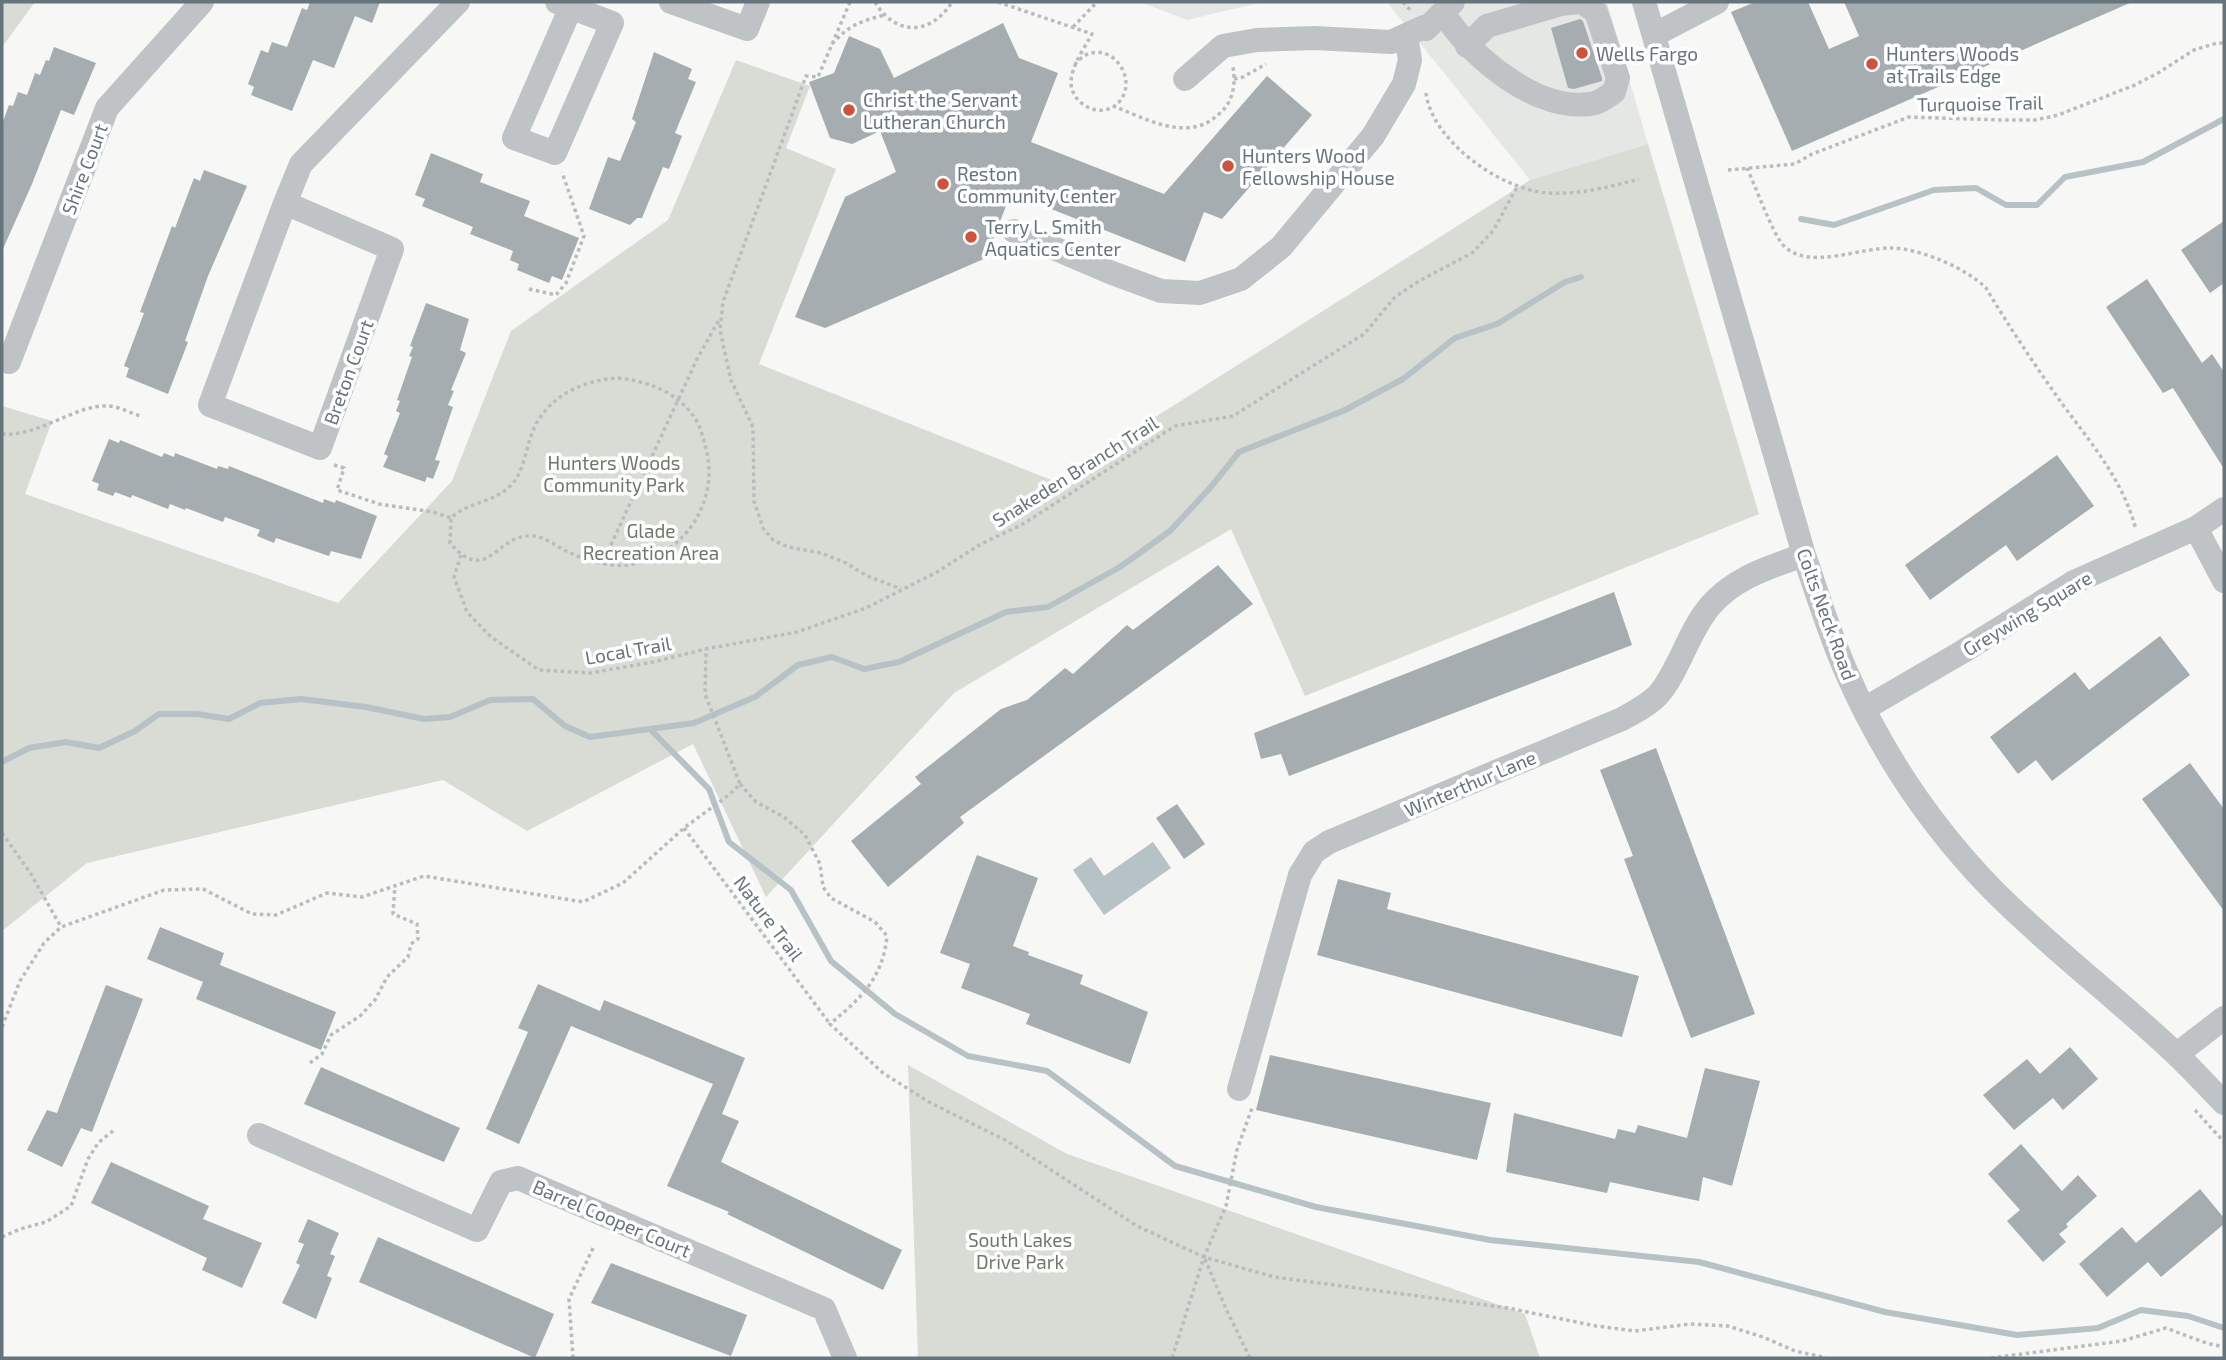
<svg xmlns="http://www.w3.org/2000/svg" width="2226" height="1360" font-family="'Exo 2',sans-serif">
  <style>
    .built { fill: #e5e7e5 }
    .green { fill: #d8dcd5 }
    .water { fill: #b6c2c5 }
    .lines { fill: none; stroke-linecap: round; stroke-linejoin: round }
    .stream { stroke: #b6c2c5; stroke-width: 6 }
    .building { fill: #a5adb1 }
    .path { stroke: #b9bcbe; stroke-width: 3.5; stroke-dasharray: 3.5 3.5; stroke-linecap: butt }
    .minor { stroke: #bfc3c6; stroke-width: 24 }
    .poi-dot { fill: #ce533e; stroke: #fff; stroke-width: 2.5 }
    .labels { text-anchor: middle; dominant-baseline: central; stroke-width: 7; stroke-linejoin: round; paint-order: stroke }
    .poi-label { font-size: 19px; fill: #66757c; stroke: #fff; text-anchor: start }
    .street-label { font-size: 19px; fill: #66757c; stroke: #fff }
    .park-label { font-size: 19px; fill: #6d7a68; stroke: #fff }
  </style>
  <rect width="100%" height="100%" fill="#f7f7f5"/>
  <path class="built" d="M1140,2H1263L1187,20Z
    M1387,2H1607L1648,144L1530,180Z"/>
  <path class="green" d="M2,2H35L2,47Z
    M736,60L810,86L786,148L836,169L759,364L1054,481L1530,180L1648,144L1759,514L1305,696L1231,529L954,693L766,897L693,744L527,831L443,780L87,863L2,931V406L52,421L25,494L338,603L452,481L511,331L668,220Z
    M908,1065L1067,1154L1525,1314L1540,1358H918Z"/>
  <path class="water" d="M1153,842L1171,868L1104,915L1073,870L1091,857L1104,876Z"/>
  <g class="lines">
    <path class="stream" d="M1801,219L1834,225L1934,190L1976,188L2006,205H2037L2065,177L2143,162L2224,119
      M650,729L709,789L729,842L791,890L831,961L895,1014L968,1056L1047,1071L1175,1166L1316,1207L1490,1240L1699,1262L1885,1312L2017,1335L2098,1328L2141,1310L2188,1316L2224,1328
      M2,762L29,748L66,742L99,748L135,731L159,714H197L229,719L260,703L301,699L366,707L424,719L450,717L490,700L533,699L565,726L590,737L694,723L755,697L798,665L832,657L864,669L899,662L1006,612L1048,607L1120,567L1170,531L1210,488L1239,452L1343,411L1403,379L1455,338L1497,324L1565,282L1581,277"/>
  </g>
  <path class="building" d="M310,2H380L372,23L355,16L334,68L313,60L292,111L251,95L254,87L248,84L261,50L268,53L272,42L287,47L302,8L307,10Z
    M1755,2H1808L1829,49L1859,36L1844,2H2132L1792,151L1731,12Z
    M1580,19L1583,21L1602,78V81L1574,89L1568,88L1551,28Z
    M1003,23L1019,58L1058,73L1031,142L1164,194L1267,76L1312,115L1222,219L1204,212L1185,262L1011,193L986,258L825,328L795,317L845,197L896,172L880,131L852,144L830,138L809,82L834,73L849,36L880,49L894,78Z
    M54,47L96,63L74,115L61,110L32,184L2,251V124L9,105L13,106L18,92L27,95L35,73L40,75L46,60L49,61Z
    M654,52L692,69L688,79L696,82L675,133L682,136L669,169L663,167L642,218H637L630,225L589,209L608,157L620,161L636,122L632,119Z
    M431,153L483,174L480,182L530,201L524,216L579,238L562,280L552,276L549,283L517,270L519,264L510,260L513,251L470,234L473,227L422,206L425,199L415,195Z
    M204,170L247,186L208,276L185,341L188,342L168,394L126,377L129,368L124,366L144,313L140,312L172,226L175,228L194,178L200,181Z
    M2224,221V283L2210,293L2181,250Z
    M2147,279L2202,363L2212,354L2224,372V469L2173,388L2163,393L2106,307Z
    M426,303L469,319L460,350L466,353L451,390L454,391L448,405L453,407L435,460L440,461L433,479L427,477L425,482L383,467L388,456L384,454L400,413L396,411L400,401L397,400L412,357L409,356L413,347L410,346Z
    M109,439L119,443L120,440L162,457L164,453L174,457L175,453L217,469L218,466L228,469L229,466L323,503L324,499L335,503L336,500L377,516L361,559L331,551L329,556L276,538L274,543L257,536L260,530L225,517L223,522L186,508L185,510L170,504L168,509L132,495L131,498L115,492L113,496L97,490L99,484L92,481Z
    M2057,455L2094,506L2017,561L2006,545L1930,600L1905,565Z
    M1218,565L1253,604L960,817L964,823L888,887L851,841L921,784L915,777L1001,709L1027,700L1065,668L1073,674L1127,625L1133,630Z
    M1614,592L1632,645L1289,776L1281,754L1261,759L1254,733Z
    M2160,636L2190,675L2052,781L2036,760L2018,774L1990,737L2075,672L2089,690Z
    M1656,748L1755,1014L1691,1038L1624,859L1633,856L1600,770Z
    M2190,763L2224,809V911L2142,799Z
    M1177,804L1205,844L1184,859L1156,818Z
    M977,855L1038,878L1013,946L1029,952L1028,955L1083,975L1080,984L1148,1012L1130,1064L1026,1024L1030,1014L961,988L970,964L940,953Z
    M1338,879L1391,893L1387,909L1639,976L1622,1037L1317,955Z
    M160,927L224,953L220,965L336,1012L321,1050L196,999L203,982L147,959Z
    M538,984L600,1011L604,1000L745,1058L722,1114L739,1121L721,1162L902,1250L883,1290L727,1214L729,1212L667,1186L713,1084L571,1026L519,1144L486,1129L528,1032L518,1028Z
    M106,985L143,999L92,1132L81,1128L62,1167L27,1150L47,1110L57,1113Z
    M2070,1047L2098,1079L2063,1110L2053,1098L2014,1130L1983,1095L2027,1059L2040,1074Z
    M1270,1055L1491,1103L1477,1160L1256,1110Z
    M321,1067L460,1128L444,1162L304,1104Z
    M1705,1068L1760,1081L1732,1186L1703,1177L1699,1201L1610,1182L1607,1193L1506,1172L1514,1113L1615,1139L1618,1129L1635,1133L1638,1125L1687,1138Z
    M2021,1144L2062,1191L2078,1175L2097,1196L2066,1224L2068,1227L2059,1234L2066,1242L2043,1262L2007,1221L2020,1210L1988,1174Z
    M111,1162L209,1206L203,1219L262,1243L242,1288L202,1270L207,1258L91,1203Z
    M2200,1189L2224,1218V1224L2161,1277L2148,1262L2107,1297L2079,1264L2122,1227L2136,1243Z
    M308,1219L339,1233L330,1254L335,1256L327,1276L332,1278L316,1319L282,1303L300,1265L296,1263L304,1244L298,1242Z
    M378,1237L554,1314L535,1358L359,1282Z
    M611,1263L747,1315L731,1356L591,1303Z"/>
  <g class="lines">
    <path class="path" d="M850,2L818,77L806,76L723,302L720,330L731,380L753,427L754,501L763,528L773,540L788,547L821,553L846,563L867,576L901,589
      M875,2C895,36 931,36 952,2
      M998,2L1092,34C1084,49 1071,66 1071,83C1072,106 1103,120 1119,102C1138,81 1115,44 1088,54C1084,55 1079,60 1075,64
      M1403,2L1410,10
      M1073,27L1097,2
      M832,44C849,25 861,21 885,15
      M1234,79L1243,77L1266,64
      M1426,93C1432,141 1501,190 1548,193C1579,195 1609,187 1639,179
      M1113,106C1147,119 1189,144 1220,113C1233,102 1236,84 1233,67
      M1747,168C1755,185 1773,235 1784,246C1809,271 1860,247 1893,248C1921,249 1966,268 1986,288C2010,328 2036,367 2063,405C2092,444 2124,482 2136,530
      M1728,170L1795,164L1812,154L1909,117L2001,120H2035L2058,115L2135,85L2158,73L2194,50L2217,43H2224
      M529,289L556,295L566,283L584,236L562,172
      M618,378C646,381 675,391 692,414C700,424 703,437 706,449C720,503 683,557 627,565C606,567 585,560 566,551C556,546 544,536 532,536C496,533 488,587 450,543L451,518C468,501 496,503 512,484C523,472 525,454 530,439C542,399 580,380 618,378Z
      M2,434C39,437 76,404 108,406C118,406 130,413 140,416
      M334,465L344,468L337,490L379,504L433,512L451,518
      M461,555L454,577L467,612L491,637L539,670L590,673L653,662L706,649L797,632L866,608L937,572L981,544L1023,524L1175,426L1233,416L1364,334L1395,297L1419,281L1472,253L1493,231L1518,185
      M602,564L697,359L719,320
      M740,784L756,802L784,817L805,835L820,864L823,887L831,898L875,922L887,936C883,978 861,998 830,1024L883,1073L929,1102L1007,1141L1137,1226L1204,1257L1274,1277L1508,1308L1596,1326L1635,1331L1690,1324L1728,1326L1763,1337L1795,1351L1827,1358
      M684,828L830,1024
      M2,833L31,874L61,927
      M2,1027L20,981L44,943L61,927L164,890L203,889L252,914L276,915L327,893L362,897L424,876L583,902L623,883L684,828L730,794L740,784L705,694L706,649
      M310,1063L322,1054L331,1035L360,1016L375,1000L387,977L408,957L411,944L418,939L417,924L393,914L395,886
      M2195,1110L2224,1142
      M2,1237L20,1229L46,1222L71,1206L88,1159L98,1143L114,1130
      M1205,1259L1226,1309L1250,1358
      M573,1358L569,1299L594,1246
      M1172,1358L1204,1257L1226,1206L1237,1150L1252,1108
      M1991,1358L2122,1341L2166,1328L2206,1343L2224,1347"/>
    <path class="minor" d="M557,2L612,23L555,153L514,138L571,7
      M671,2L747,29L758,2
      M1644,2L1804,555C1817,593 1829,632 1845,669C1880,750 1930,825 1991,888C2049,947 2116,997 2176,1054C2193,1070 2208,1087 2224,1103
      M1443,12C1469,56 1539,115 1595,103C1602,101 1608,96 1614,92L1618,78L1596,12L1582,2
      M1654,35L1717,2
      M1467,46L1487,26L1561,4L1578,2
      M1185,79L1223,46L1257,40L1314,38L1391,42L1424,27L1426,29L1453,2
      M285,203L392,249L320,448L210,405L285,203L301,164L458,2
      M1014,231L1112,273L1161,291L1200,293L1241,279L1281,247L1373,136L1404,84L1410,60L1406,36
      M9,362L107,108L202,2
      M2196,528L2224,581
      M1864,709L1962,652L2074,582L2196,528L2224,509
      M2177,1054L2224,1018
      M1239,1089L1300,875L1314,852L1329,842L1622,719C1635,712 1648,705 1658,695C1679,671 1688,632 1710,606C1735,577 1770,567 1804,555
      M259,1135L477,1230L501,1182L518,1178L824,1309L845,1358"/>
  </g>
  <g class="poi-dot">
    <circle cx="1582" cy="53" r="7"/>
    <circle cx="1872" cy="64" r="7"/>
    <circle cx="849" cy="110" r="7"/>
    <circle cx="1228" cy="166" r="7"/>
    <circle cx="943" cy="184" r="7"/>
    <circle cx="971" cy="237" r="7"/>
  </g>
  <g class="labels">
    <g class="poi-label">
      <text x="1596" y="53">Wells Fargo</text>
      <text x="1886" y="53">Hunters Woods<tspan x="1886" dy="22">at Trails Edge</tspan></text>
      <text x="863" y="99">Christ the Servant<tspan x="863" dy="22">Lutheran Church</tspan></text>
      <text x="1242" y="155">Hunters Wood<tspan x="1242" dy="22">Fellowship House</tspan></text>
      <text x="957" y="173">Reston<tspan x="957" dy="22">Community Center</tspan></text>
      <text x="985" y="226">Terry L. Smith<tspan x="985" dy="22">Aquatics Center</tspan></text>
    </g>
    <g class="street-label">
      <text transform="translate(1980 103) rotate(-1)">Turquoise Trail</text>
      <text transform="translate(84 169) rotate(-69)">Shire Court</text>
      <text transform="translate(348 372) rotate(-70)">Breton Court</text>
      <text transform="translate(1075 471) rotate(-32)">Snakeden Branch Trail</text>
      <text transform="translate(2027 613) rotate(-31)">Greywing Square</text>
      <text transform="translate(1827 614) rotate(70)">Colts Neck Road</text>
      <text transform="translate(628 650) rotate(-10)">Local Trail</text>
      <text transform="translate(1470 783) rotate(-23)">Winterthur Lane</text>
      <text transform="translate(769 918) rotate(53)">Nature Trail</text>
      <text transform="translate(612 1218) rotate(23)">Barrel Cooper Court</text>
    </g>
    <g class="park-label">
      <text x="614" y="462">Hunters Woods<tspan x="614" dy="22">Community Park</tspan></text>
      <text x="651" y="530">Glade<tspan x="651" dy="22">Recreation Area</tspan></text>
      <text x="1020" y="1239">South Lakes<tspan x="1020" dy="22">Drive Park</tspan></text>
    </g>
  </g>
  <rect width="2226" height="1360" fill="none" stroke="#66757c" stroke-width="7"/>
</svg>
